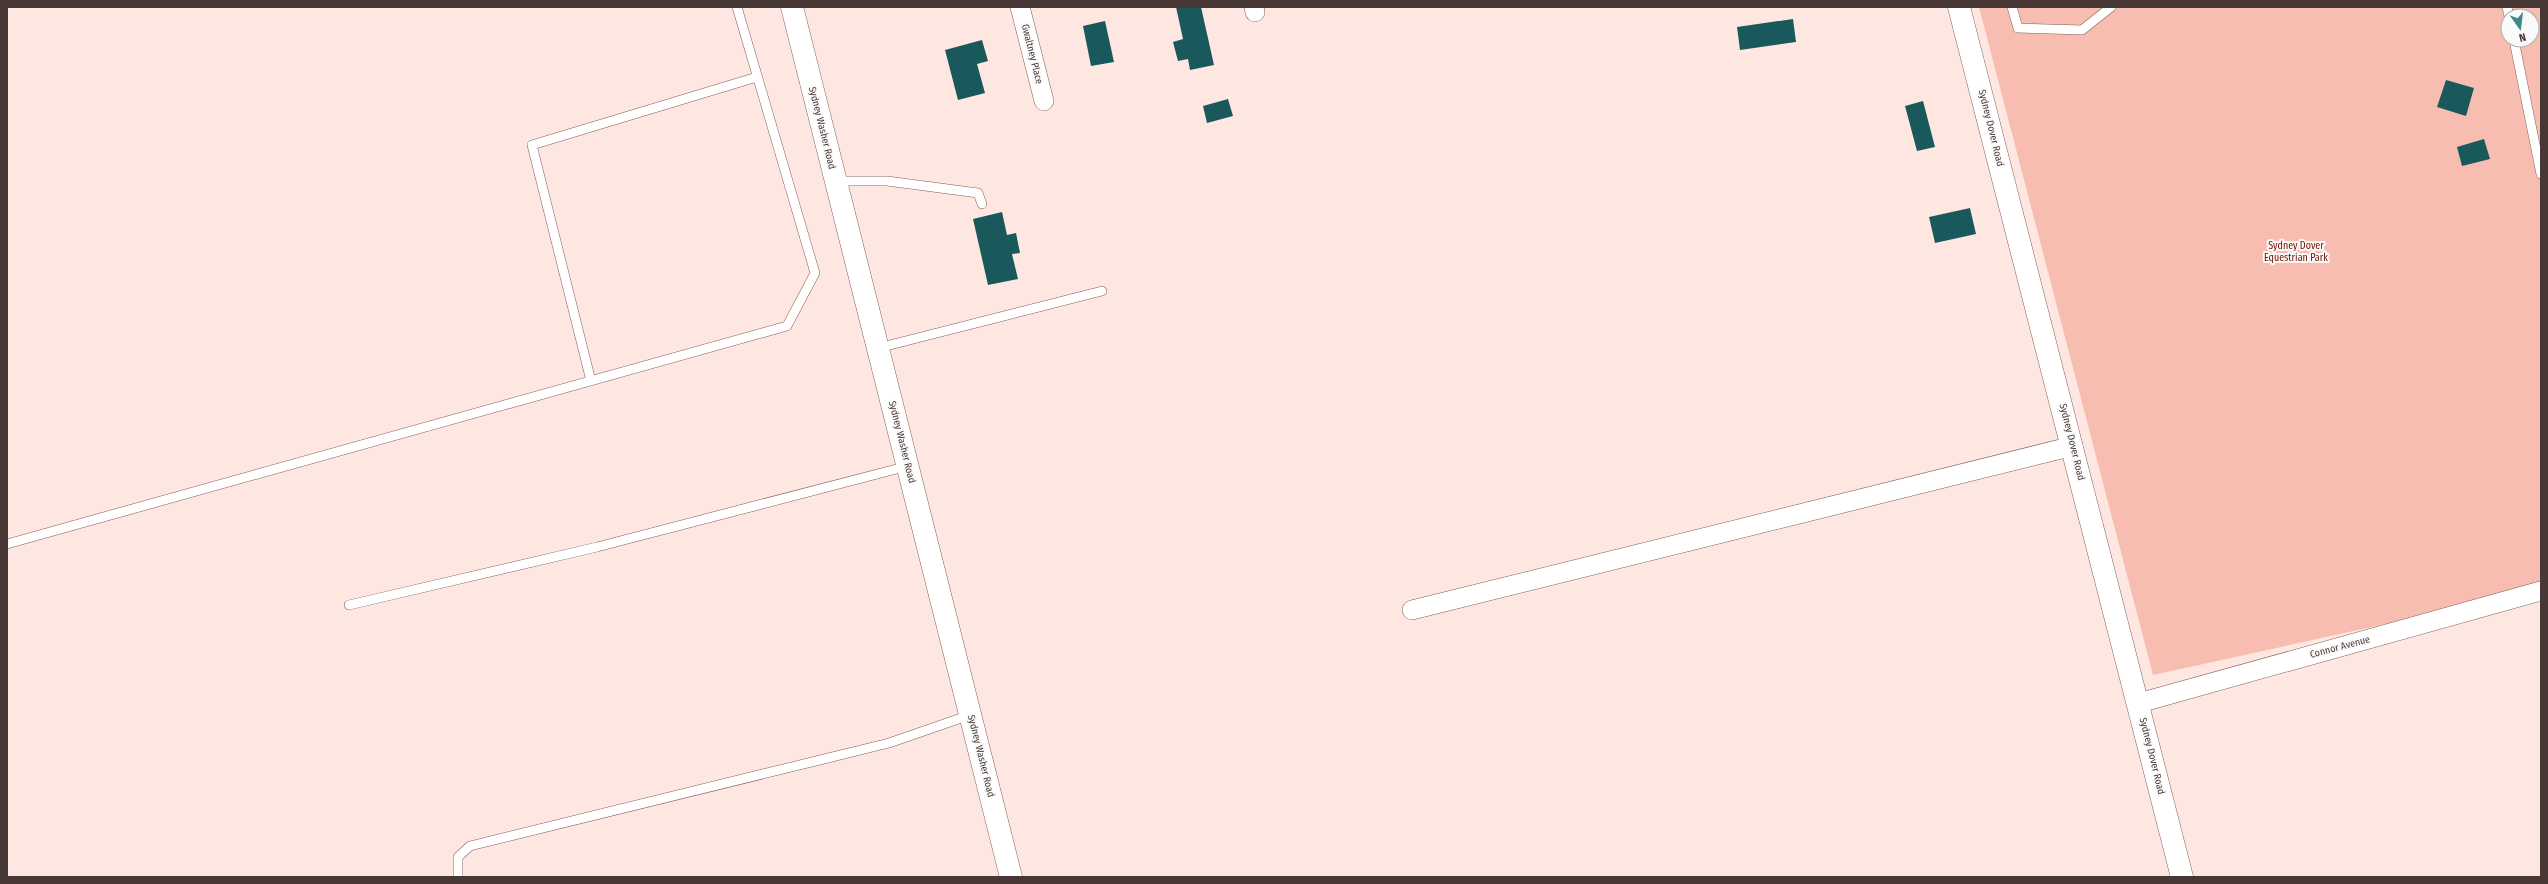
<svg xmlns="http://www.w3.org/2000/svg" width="2548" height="884" font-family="'Fira Sans Condensed',sans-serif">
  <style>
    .green { fill: #f7bdb0; fill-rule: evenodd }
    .building { fill: #19595b }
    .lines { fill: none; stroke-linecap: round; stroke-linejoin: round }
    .service-casing { stroke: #815f58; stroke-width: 10 }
    .minor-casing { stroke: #815f58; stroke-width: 20 }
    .tertiary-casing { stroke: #815f58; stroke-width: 23 }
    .service { stroke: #fff; stroke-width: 9 }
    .minor { stroke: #fff; stroke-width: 19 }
    .tertiary { stroke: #fff; stroke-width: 22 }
    .labels { text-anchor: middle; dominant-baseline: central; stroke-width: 4; stroke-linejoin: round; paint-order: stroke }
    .street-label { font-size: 10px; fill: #483835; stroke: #fafafa }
    .park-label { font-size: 10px; fill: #720e00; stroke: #fafafa }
  </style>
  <rect width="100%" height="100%" fill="#ffe7e1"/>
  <path class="green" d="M1979,7H2541V590L2153,675ZM2508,16H2532V40H2508Z"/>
  <path class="building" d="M1176,7H1201L1214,65L1190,70L1188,59L1178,61L1173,42L1183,39Z
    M1793,19L1796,42L1740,50L1737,27Z
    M1105,21L1114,62L1091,66L1083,26Z
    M982,40L988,61L977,64L985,93L958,100L945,50Z
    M2446,80L2474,88L2466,116L2437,107Z
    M1228,99L1233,116L1207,123L1203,106Z
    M1923,101L1935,147L1917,151L1905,106Z
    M2484,139L2490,159L2462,166L2457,147Z
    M1970,208L1976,234L1935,243L1929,217Z
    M1002,212L1007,235L1016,233L1020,253L1012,254L1018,279L988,285L973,219Z"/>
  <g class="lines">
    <defs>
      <path id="service" d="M2012,7L2018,28L2082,30L2111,7
        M2507,7L2509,16
        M2514,40L2541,174
        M836,181H887L978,193L982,204
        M878,348L1102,291
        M591,381L532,145L757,77
        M7,544L787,326L815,273L737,7
        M349,605L597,547L908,466
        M458,877V857L470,846L889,743L970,715"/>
      <path id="minor" d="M1020,7L1044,101
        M1254,7L1255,12
        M1412,610L2073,446
        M2139,703L2541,591"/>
      <path id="tertiary" d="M792,7L1011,877
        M1959,7L2182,877"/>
    </defs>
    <use href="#service" class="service-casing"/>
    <use href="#minor" class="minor-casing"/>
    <use href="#tertiary" class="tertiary-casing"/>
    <use href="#service" class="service"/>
    <use href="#minor" class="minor"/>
    <use href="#tertiary" class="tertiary"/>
  </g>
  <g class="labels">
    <g class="street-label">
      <text transform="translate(1032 54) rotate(76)">Gwaltney Place</text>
      <text transform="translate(822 128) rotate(76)">Sydney Washer Road</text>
      <text transform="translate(1991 128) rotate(76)">Sydney Dover Road</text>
      <text transform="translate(902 442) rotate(76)">Sydney Washer Road</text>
      <text transform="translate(2072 442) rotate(76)">Sydney Dover Road</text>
      <text transform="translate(2340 647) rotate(-15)">Connor Avenue</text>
      <text transform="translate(981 756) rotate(76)">Sydney Washer Road</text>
      <text transform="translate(2152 756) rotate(76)">Sydney Dover Road</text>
    </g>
    <g class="park-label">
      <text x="2296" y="246">Sydney Dover<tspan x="2296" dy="12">Equestrian Park</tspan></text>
    </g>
  </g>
  <rect width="2548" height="884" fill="none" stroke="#483835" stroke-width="16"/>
  <g transform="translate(2520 28) rotate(166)"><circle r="19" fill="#fafafa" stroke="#b3acab"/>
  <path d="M0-3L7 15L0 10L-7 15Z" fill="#3f8789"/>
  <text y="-6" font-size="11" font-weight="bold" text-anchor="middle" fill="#483835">N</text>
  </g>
</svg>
